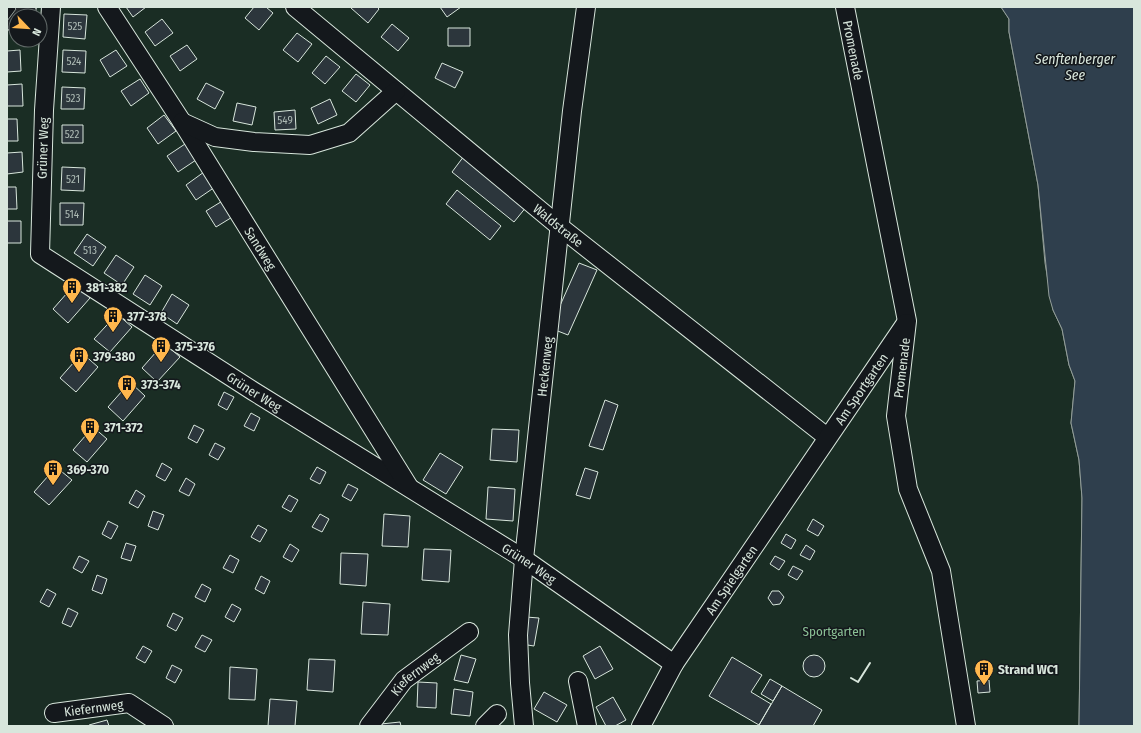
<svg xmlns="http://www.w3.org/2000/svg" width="1141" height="733" font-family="'Fira Sans Condensed',sans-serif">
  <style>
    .green { fill: #1a2d24; stroke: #939e99 }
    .parking { fill: #24282b; stroke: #939e99 }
    .water { fill: #2f3f4d; stroke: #939e99 }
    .building { fill: #2c363c; stroke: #d8e6dc }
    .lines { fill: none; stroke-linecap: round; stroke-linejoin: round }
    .minor-casing { stroke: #d8e6dc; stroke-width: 20 }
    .minor { stroke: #14181c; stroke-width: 18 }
    .fence { stroke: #d8e6dc; stroke-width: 1; stroke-dasharray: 5 2; stroke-linecap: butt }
    .wall { stroke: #d8e6dc; stroke-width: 2 }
    .labels { text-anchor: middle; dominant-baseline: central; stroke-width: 3; stroke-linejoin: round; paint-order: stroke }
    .number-label { font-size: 11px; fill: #adbab4 }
    .street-label { font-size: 13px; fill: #d8e6dc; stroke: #14181c }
    .poi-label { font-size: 13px; font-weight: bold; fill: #d8e6dc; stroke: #14181c; text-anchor: start }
    .park-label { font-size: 13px; fill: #8ac095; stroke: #14181c }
    .water-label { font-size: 14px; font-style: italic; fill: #d8e6dc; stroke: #14181c }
  </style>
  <rect width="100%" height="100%" fill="#14181c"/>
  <path class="green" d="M36,7H1001L1009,19V32L1038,185L1045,263L1053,310L1062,329L1069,365L1075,381L1071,423L1079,460L1082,498L1079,726H7V30L16,29V40H40V16H36Z"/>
  <path class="parking" d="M14,7H36V16H16V29L7,30V21L16,9Z"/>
  <path class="water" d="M1001,7H1134V726H1079L1082,498L1079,460L1071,423L1075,381L1069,365L1062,329L1053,310L1049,296L1038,185L1009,32V19Z"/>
  <path class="building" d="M126,7H146L133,17Z
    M254,7H266L273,13L259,30L245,18Z
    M352,7H377L379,9L368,23L351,8Z
    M440,7H461L447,17Z
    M64,14L87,15L85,39L63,37Z
    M162,19L173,33L155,46L145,32Z
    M392,24L409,38L398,51L381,37Z
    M448,28H470V46H448Z
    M297,33L312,44L298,62L283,50Z
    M187,45L197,59L180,71L170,56Z
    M20,50L21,71L7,72V51Z
    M63,50L86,51L85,73L62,72Z
    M116,50L127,66L110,77L100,60Z
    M326,56L340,67L325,84L312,73Z
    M442,63L463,72L455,88L435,78Z
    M356,74L370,85L356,102L342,91Z
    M140,79L149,93L131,106L121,91Z
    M206,83L224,92L215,109L197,99Z
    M22,84L23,106H7V85Z
    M62,87L85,88L84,109H61Z
    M330,99L337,115L318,124L311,108Z
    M237,103L256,107L252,125L233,121Z
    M295,110L296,129L275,130L274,112Z
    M164,115L176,131L158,144L147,128Z
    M7,119H17L18,141H7Z
    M62,125H83V143H62Z
    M185,144L196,160L178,172L167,156Z
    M22,152L23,172L7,174V153Z
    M464,156L527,206L514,222L452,172Z
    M62,167L85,168L84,191L61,190Z
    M204,172L215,187L196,200L186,185Z
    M7,187H16L17,209H7Z
    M457,190L501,226L490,240L446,204Z
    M224,200L234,216L216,227L206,211Z
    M60,203H84L83,225H60Z
    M7,221H21V243H7Z
    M87,234L106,247L93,266L74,253Z
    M116,255L134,267L122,285L104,273Z
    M579,263L597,270L568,335L550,328Z
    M145,275L162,286L150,305L133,294Z
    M75,284L90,298L68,323L53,309Z
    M172,294L189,305L177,324L161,313Z
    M117,314L132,327L110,352L94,339Z
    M164,343L180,357L157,382L142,368Z
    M82,353L98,367L76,392L60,378Z
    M130,382L145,396L123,421L108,407Z
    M224,392L234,397L227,410L218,405Z
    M605,400L618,405L603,450L589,446Z
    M251,413L260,418L254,431L244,426Z
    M194,425L204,430L197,443L188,438Z
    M93,427L107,439L87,462L73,450Z
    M492,429L519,430L517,462L490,460Z
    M215,443L225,448L218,460L209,455Z
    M440,453L463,467L446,494L423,480Z
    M162,463L172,469L165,481L156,476Z
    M56,467L72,480L49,505L34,492Z
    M317,467L326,472L320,484L310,479Z
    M585,468L598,472L590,499L576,495Z
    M186,478L195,484L189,496L179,491Z
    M348,484L358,489L351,501L342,496Z
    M488,487L515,489L513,521L486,519Z
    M136,490L145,496L138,508L129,503Z
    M289,495L298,500L291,512L282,507Z
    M153,511L164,515L158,530L148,526Z
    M320,514L329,519L322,532L312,527Z
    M384,514L410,516L408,547L382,546Z
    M813,519L824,526L818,536L807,530Z
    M108,521L118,526L111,539L102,534Z
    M258,525L267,530L260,542L251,537Z
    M786,534L796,540L791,549L781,543Z
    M126,543L136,546L131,561L121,558Z
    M290,544L299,550L292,562L283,557Z
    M806,545L815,551L810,560L800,555Z
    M424,549L451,550L449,582L422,580Z
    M341,553L368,554L366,586L340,584Z
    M230,555L239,560L233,573L223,568Z
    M79,556L89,561L82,573L73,568Z
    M775,556L785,561L779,570L770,564Z
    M793,566L803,571L797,580L788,575Z
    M97,575L107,579L102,594L92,590Z
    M261,576L270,581L264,594L255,589Z
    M202,584L211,589L205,602L195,597Z
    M47,589L56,594L49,607L40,602Z
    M772,591H779L784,597L780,604L773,605L768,598Z
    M363,602L390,604L388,635L361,634Z
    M232,604L241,609L234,622L225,617Z
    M68,608L78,613L71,627L62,623Z
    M173,613L183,618L176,631L167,626Z
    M526,617L539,618L534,646L521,644Z
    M202,635L212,640L205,652L195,647Z
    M143,646L152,651L145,663L136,658Z
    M600,646L613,669L595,679L583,656Z
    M803 666a11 11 0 1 1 22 0a11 11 0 1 1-22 0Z
    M461,655L476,659L468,683L454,680Z
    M732,657L762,675L751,692L771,704L759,725L709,696Z
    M309,659L335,660L333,692L307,690Z
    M172,665L182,670L175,683L166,678Z
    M230,667L257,669L255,700L229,699Z
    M770,679L782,686L773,701L761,694Z
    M989,680L990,692L978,693L977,681Z
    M418,682L437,683L436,708L417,707Z
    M782,686L822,710L813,726H761L759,725Z
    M454,689L473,692L470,716L451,714Z
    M544,692L567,705L557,722L534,709Z
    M613,697L626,720L615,726H606L596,707Z
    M270,699L297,701L295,726H268Z
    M107,720L109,726H89V725Z
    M400,722L401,726H381V724Z"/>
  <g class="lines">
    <defs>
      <g id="minor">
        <path id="s1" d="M51,7L44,110L40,254L253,391L524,559L674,664"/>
        <path id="s2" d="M107,7L182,122L409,487"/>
        <path id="s3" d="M295,7L559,226L827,437"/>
        <path id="s4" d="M845,7L907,321L896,416L908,489L941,571L966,726"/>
        <path d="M182,122L215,137L254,142L310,145L349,133L396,91"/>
        <path d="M578,681L587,726"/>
        <path id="s5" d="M54,713L129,703L164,726"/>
        <path id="s6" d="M369,726L404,680L469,632"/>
        <path d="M485,726L497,714"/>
        <path id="s7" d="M524,726L520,683L518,635L524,559L572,111L586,7"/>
        <path id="s8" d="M641,726L674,664L906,323"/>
      </g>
    </defs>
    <use href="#minor" class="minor-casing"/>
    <use href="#minor" class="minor"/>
    <path class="fence" d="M36,16V7
      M7,30L16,29"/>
    <path class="wall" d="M851,678L858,682L870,663"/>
  </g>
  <defs>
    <symbol id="building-pin" viewBox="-11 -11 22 30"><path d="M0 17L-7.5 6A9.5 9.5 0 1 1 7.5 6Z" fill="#ffb74d" stroke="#14181c"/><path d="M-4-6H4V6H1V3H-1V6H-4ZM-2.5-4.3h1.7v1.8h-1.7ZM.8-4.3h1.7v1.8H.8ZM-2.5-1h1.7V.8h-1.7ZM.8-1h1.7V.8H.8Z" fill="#111"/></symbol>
  </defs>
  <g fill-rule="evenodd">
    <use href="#building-pin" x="61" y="276" width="22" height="30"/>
    <use href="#building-pin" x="102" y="305" width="22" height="30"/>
    <use href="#building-pin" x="150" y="335" width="22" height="30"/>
    <use href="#building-pin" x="68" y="345" width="22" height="30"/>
    <use href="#building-pin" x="116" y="373" width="22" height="30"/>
    <use href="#building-pin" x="79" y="416" width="22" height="30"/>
    <use href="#building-pin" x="42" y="458" width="22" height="30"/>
    <use href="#building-pin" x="973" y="658" width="22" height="30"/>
  </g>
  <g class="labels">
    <g class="number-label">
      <text x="75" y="26">525</text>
      <text x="74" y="61">524</text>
      <text x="73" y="98">523</text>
      <text x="285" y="120">549</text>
      <text x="72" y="134">522</text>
      <text x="73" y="179">521</text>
      <text x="72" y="214">514</text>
      <text x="90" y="250">513</text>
    </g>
    <g class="street-label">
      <text stroke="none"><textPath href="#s4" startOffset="44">Promenade</textPath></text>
      <text transform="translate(43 148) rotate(-88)">Grüner Weg</text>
      <text stroke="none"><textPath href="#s3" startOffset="342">Waldstraße</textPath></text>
      <text stroke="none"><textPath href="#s2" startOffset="286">Sandweg</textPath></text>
      <text stroke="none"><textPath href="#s7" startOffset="361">Heckenweg</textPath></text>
      <text transform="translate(902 368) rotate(-83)">Promenade</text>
      <text stroke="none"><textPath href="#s8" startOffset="403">Am Sportgarten</textPath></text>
      <text stroke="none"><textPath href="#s1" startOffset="502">Grüner Weg</textPath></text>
      <text stroke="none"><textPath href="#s1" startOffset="826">Grüner Weg</textPath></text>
      <text stroke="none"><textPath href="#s8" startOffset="172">Am Spielgarten</textPath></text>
      <text stroke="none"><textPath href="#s6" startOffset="70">Kiefernweg</textPath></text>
      <text stroke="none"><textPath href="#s5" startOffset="40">Kiefernweg</textPath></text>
    </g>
    <g class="poi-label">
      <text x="86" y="287">381-382</text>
      <text x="127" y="316">377-378</text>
      <text x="175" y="346">375-376</text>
      <text x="93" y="356">379-380</text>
      <text x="141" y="384">373-374</text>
      <text x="104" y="427">371-372</text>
      <text x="67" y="469">369-370</text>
      <text x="998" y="669">Strand WC1</text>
    </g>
    <g class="park-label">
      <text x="834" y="631">Sportgarten</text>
    </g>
    <g class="water-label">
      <text x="1075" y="59">Senftenberger<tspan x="1075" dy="16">See</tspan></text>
    </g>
  </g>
  <rect width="1141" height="733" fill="none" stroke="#d8e6dc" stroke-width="16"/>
  <g transform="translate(28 28) rotate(115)"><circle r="19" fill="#14181c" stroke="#626a69"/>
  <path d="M0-3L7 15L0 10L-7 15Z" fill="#ffb74d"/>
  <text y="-6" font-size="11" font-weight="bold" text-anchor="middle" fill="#d8e6dc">N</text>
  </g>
</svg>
